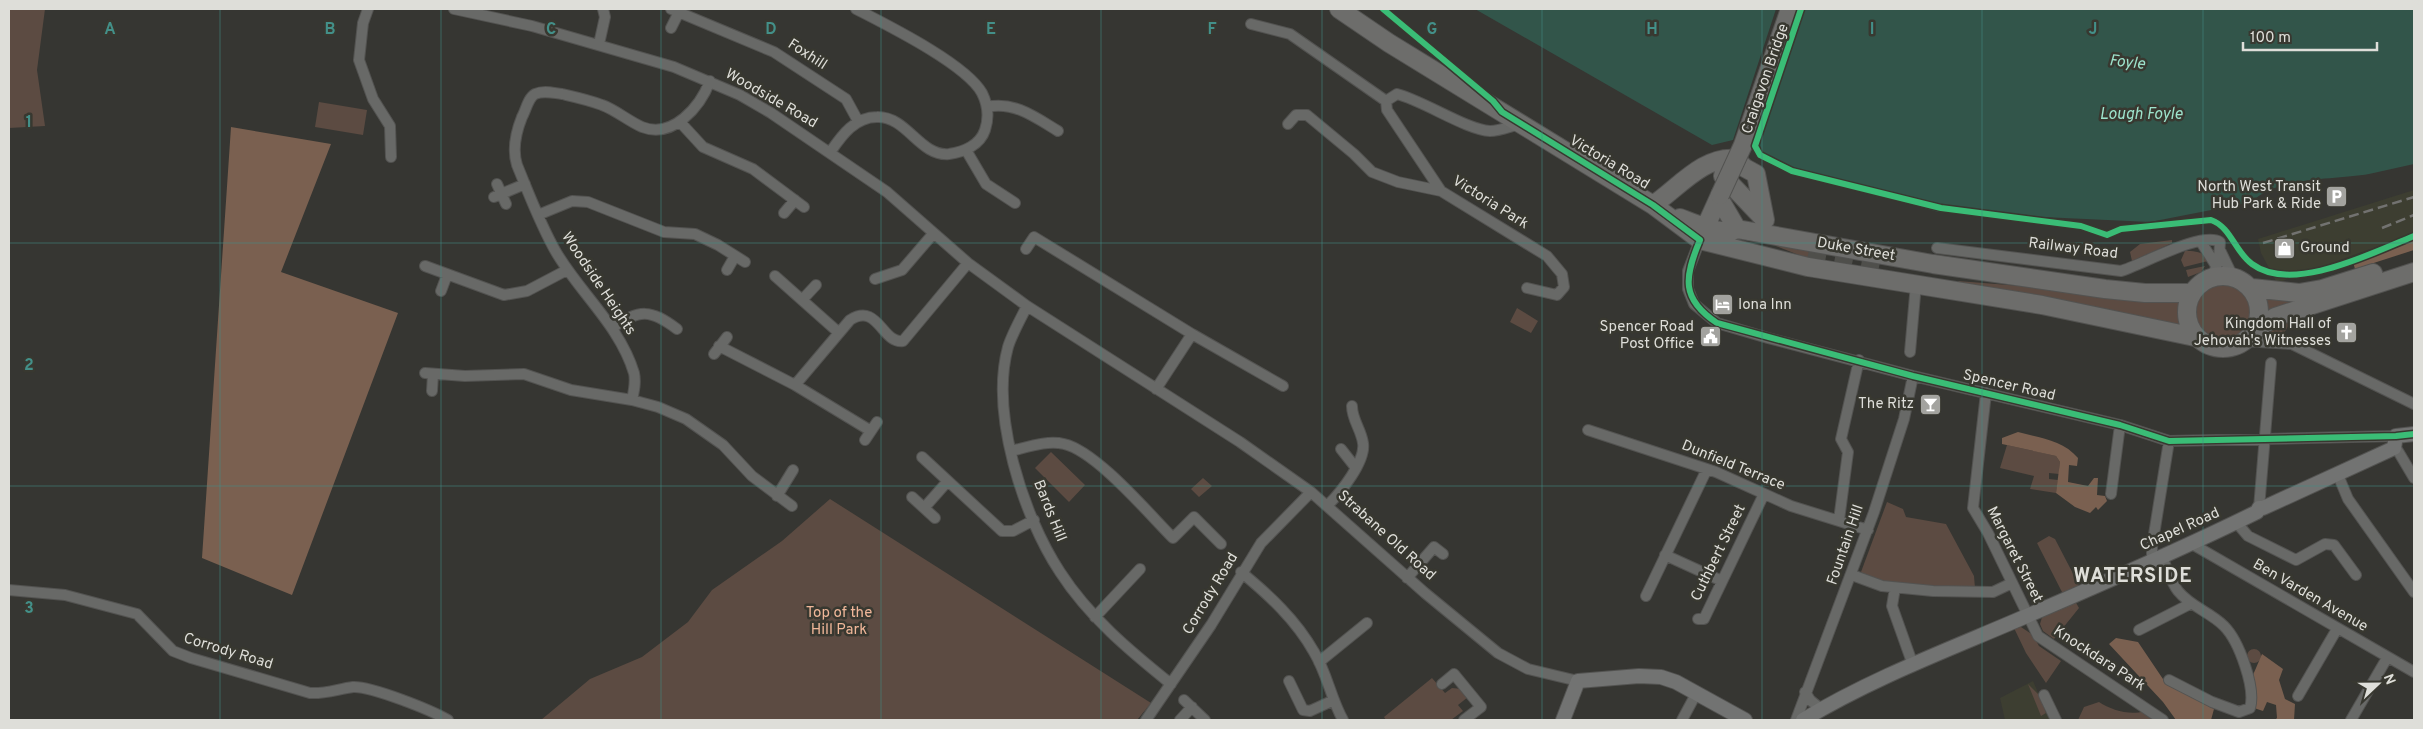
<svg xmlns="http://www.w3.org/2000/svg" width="2423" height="729" font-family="Overpass,sans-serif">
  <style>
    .built { fill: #3d3e31 }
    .green { fill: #5c4b42 }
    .forest { fill: #7a6050 }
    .water { fill: #32554a }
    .pier { fill: #363632 }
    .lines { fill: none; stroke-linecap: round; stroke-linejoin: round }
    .highway-tunnel { stroke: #4f4f4b; stroke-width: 18; stroke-dasharray: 18 9; stroke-linecap: butt }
    .street-casing { stroke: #535351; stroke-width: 12 }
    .secondary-casing { stroke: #535351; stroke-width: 16 }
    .highway-casing { stroke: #535351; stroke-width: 20 }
    .street { stroke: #686967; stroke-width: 10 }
    .secondary { stroke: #727372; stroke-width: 14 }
    .highway { stroke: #6d6d6b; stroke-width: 18 }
    .rail { stroke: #727270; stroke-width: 2.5; stroke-dasharray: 10 5; stroke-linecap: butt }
    .highway-bridge-casing { stroke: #535351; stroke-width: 20; stroke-linecap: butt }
    .highway-bridge { stroke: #6d6d6b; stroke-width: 18 }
    .cycleway-casing { stroke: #383830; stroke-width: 9 }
    .cycleway { stroke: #3abd76; stroke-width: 6 }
    .grid { fill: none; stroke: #439089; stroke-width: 1; stroke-opacity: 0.55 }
    .labels { text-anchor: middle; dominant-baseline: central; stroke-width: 5; stroke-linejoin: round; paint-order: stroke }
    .street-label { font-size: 15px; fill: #deded9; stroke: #383830 }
    .poi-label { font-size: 15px; fill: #deded9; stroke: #383830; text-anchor: end }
    .park-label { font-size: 15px; fill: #f0b799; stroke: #383830 }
    .water-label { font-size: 16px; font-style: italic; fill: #9de3cc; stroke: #383830 }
    .district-label { font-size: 20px; font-weight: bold; letter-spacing: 1px; fill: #deded9; stroke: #383830 }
    .grid-label { font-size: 16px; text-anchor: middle; font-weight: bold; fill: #439089; stroke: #383830; stroke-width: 5; stroke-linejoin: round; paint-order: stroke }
  </style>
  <rect width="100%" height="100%" fill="#363632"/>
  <path class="built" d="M2414,190V233L2277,283L2261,253L2258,239Z
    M2033,681L2050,720H2005L2000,698Z"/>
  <path class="green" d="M9,9H45L37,70L45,126L9,128Z
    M319,102L367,110L363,135L315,127Z
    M2172,240V243L2132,261L2130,252L2140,244Z
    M1777,243L1815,249L1814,261L1776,246Z
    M2185,251C2195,251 2203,251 2208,261L2184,267L2181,260Z
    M2205,266L2201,272L2188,277L2186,270Z
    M1958,281L2182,299L2178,315L2182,328L1960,283Z
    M2193 311a29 29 0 1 1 58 0a29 29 0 1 1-58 0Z
    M2265,297L2290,302V308L2268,318Z
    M1517,308L1538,321L1531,333L1510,322Z
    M2292,320L2279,341L2260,338L2278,325Z
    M2007,445L2056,456L2060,462L2059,474L2049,473V479L2058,480L2056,493L2030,489L2034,476L2000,468Z
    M1051,452L1085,485L1069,502L1035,468Z
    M1203,478L1212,486L1199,497L1191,489Z
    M830,499L1151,703L1137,720H541L590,679L642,657L688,622L712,590L782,541Z
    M1887,502L1903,509L1906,517L1946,524L1974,576L1975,588L1924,586L1865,579L1861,572Z
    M2049,536L2055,539L2080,587L2063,594L2037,543Z
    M2075,601L2079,608L2054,639L2043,631L2040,624L2043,614Z
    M2021,627L2033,635L2039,646L2061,661L2046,683L2026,653L2014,628Z
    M2247 656a7 7 0 1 1 14 0a7 7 0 1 1-14 0Z
    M1432,678L1445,693L1452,688L1462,689L1468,697L1458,705L1463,711L1451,720H1386L1384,717Z
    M2028,684L2039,695L2046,713L2041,716Z
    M2099,702C2111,710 2131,716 2144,711L2158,720H2078L2084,707Z"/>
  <path class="forest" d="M231,127L331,144L281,272L398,313L292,595L202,558Z
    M2414,240V250L2355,269L2353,262Z
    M2018,432C2040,438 2063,440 2078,458L2077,466L2069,465L2068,482L2088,486L2094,478H2098L2097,495L2105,496L2107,501L2098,510L2096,507L2090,513L2075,507L2056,493L2060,462L2056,456L2002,444V438Z
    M2116,638L2138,642L2165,682L2214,709L2211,720H2176L2163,702L2109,644Z
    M2262,654L2283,669L2279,680L2285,699L2295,704L2294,720H2275L2277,718L2276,705L2267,702L2263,711L2254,708L2253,675Z"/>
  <path class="water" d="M1475,9H2414V164C2399,167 2384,171 2369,174C2336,180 2276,176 2252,202L2150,222L1938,212L1797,171L1761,154L1757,147L1733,140L1712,145Z"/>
  <path class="pier" d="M1776,9H1805L1757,152L1755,149L1732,143Z"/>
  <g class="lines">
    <path class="highway-tunnel" d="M1809,250L1882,265"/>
    <defs>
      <path id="street" d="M368,9L363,23L359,60L373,99L390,126L391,157
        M454,9L532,26L674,67L740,95L771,113L887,192L968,263L1027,306L1240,442L1311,492L1425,593L1498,653L1528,669L1578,681
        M671,9L774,52L846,99L858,121
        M1251,24L1290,34L1386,101L1397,94C1424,101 1467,130 1490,131C1500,131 1511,126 1520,124
        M671,28L679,12
        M599,44L605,17L603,9
        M1386,101L1387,110L1441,191L1547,256L1562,274L1564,287L1557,295L1527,288
        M987,107C1014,101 1035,117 1058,131
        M680,122L703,147L753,169L804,207
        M1288,124L1296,115H1307L1354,154L1372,172L1398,182L1441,191
        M966,150L986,184L1015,203
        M831,151C842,135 855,117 877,117C907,116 920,157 949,154C964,152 980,145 985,130C989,118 988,105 982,93C966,64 887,25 856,9
        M497,184L506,204
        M494,197L525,184
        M784,213L795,200
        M538,215L572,201L588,202L664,232L695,234L718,245L745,262
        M1700,240L1688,271V289L1694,304L1717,323L1768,338L1913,376L2120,425L2169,441L2396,436
        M2201,242L2215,264
        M1937,248L2121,271C2143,264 2202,231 2220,242L2219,259L2212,278
        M1026,249L1034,237L1192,334
        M2220,250L2233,277
        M425,266L504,295L527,291L567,270
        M727,270L735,256
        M775,276L838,332
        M875,279L902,270L933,234
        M441,291L447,275
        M802,300L816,285
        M1027,306C1021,318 1012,334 1008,347C990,413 1023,516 1060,572C1089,617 1130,651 1171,684
        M612,328C640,309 650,309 677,329
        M2243,341L2292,344L2414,404
        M719,346L795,385L871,431
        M1910,352L1916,284
        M714,354L727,337
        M425,373L465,376L524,374L571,390L632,400L658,407L686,419L723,445L752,476L792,506
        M795,385L850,320C878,302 882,344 903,341L968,263
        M1156,389L1192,334L1283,386
        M432,391L433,374
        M1986,393L1973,508L1988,533L2038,636L2163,720
        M632,400C634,391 636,382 634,373C620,326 580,293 556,252C540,224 529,194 517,165C512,149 516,132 522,117C526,110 528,98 535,94C544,90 553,93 562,94C575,97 589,100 602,105C616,110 628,121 642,127C673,139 700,107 710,81
        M1588,430L1716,472L1791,506L1868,530
        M865,440L877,422
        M2394,448L2398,451L2414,478
        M1341,449L1356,468
        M1011,451C1028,447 1047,440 1064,444C1096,451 1149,514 1173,538L1194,517L1221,544
        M922,457L1002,531H1013L1034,520
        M2338,475L2348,499L2414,592
        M2111,494L2120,425
        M777,496L793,470
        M912,497L935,518
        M1328,505C1341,492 1366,461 1363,443C1361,429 1352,420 1352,406
        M924,508L947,482
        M2259,508L2271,363
        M1839,520L1848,452L1841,439L1859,360
        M2236,522L2248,536L2296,560L2325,544L2334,545L2356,575
        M2192,544L2414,672
        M1665,555L1722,581
        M2162,557C2167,568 2171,582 2178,591C2191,607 2210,612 2224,626C2239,641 2256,688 2250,708L2239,712L2212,702L2169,680
        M2152,561V547L2169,441
        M1241,572C1269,595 1296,620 1314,652C1327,673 1331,699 1343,720
        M1852,575L1882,586L1933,591L1993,592L2012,583
        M1407,578L1434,547L1443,554
        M1895,588L1892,606L1913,665
        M9,590L65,595L137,614L173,651L191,658L310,693C325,694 338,689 353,687C371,686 431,710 448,720
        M1646,596L1707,469
        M1095,617L1140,569
        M1698,619H1704L1764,494
        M2139,630L2190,604
        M1319,662L1367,623
        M1289,681L1303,710L1310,711L1334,700
        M1442,684L1454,674L1481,707L1464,720
        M1805,692L1810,700L1821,709
        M2044,695L2056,720
        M2298,696L2337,629
        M1184,700L1205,720
        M1146,720L1211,625L1261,543L1311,492
        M1180,720L1192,707
        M1682,720L1696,694
        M1796,720L1874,512L1904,419L1913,376
        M2351,720L2387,658"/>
      <path id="secondary" d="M1563,720L1578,681L1639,676L1661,677L1676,682L1745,720
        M1803,720C1874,677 1953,648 2029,615C2106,582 2182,549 2257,512L2259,508H2263L2394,448L2396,436L2414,434"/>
      <path id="highway" d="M1339,9L1389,43L1653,205L1700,240L1808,267L2042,305L2195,337
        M1725,168L1723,176L1765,220
        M1719,198L1737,229
        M1653,205C1678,188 1704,155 1736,159L1745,168L1756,174L1765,220
        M1680,218C1693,223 1724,237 1737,229L1933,264L2105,289L2145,293H2191
        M1701,237L1720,195
        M2187 312a36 36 0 1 1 72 0a36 36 0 1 1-72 0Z
        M2252,288L2299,293L2322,289L2373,273
        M2255,330L2275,317L2414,272"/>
    </defs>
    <use href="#street" class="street-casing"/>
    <use href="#secondary" class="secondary-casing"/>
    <use href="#highway" class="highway-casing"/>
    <use href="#street" class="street"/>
    <use href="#secondary" class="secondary"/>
    <use href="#highway" class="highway"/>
    <path class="rail" d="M2382,228L2414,215
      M2263,243L2414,197"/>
    <defs>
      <path id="highway-bridge" d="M1720,195L1743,145L1790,9"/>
    </defs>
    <use href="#highway-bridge" class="highway-bridge-casing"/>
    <use href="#highway-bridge" class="highway-bridge"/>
    <defs>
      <path id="cycleway" d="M1383,9L1493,101L1502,112L1653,205L1700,240C1684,278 1681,299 1717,323L1913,376L2120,425L2169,441L2396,436L2414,434
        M1801,9L1755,146L1760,155L1792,171L1941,208L2081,226L2107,235L2121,229L2211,220C2231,227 2235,252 2252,264C2292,294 2372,253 2414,236"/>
    </defs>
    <use href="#cycleway" class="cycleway-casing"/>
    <use href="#cycleway" class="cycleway"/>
  </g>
  <path class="grid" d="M220,9V720M441,9V720M661,9V720M881,9V720M1101,9V720M1322,9V720M1542,9V720M1762,9V720M1982,9V720M2203,9V720M9,243H2414M9,486H2414"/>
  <defs>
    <symbol id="parking-square" viewBox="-11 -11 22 22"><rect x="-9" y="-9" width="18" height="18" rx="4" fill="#a3a39f" stroke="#383830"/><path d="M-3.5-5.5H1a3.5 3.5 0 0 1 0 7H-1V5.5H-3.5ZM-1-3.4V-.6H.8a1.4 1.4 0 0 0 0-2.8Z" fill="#fff"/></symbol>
    <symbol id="shop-square" viewBox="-11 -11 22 22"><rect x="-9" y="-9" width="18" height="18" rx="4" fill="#a3a39f" stroke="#383830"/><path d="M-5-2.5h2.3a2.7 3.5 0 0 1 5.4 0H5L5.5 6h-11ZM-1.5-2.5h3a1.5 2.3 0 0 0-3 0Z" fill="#fff"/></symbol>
    <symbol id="hotel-square" viewBox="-11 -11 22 22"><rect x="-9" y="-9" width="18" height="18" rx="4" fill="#a3a39f" stroke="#383830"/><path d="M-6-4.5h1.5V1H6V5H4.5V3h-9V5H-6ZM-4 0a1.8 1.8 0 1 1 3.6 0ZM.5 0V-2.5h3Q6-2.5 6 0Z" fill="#fff"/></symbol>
    <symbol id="church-square" viewBox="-11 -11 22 22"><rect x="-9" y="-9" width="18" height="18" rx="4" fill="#a3a39f" stroke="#383830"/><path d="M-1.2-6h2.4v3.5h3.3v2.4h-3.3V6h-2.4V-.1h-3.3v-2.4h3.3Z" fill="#fff"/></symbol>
    <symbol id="civic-square" viewBox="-11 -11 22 22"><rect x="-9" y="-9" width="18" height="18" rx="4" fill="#a3a39f" stroke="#383830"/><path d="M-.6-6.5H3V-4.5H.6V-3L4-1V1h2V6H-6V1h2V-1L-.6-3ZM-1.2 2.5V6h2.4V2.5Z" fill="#fff"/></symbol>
    <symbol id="bar-square" viewBox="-11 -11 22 22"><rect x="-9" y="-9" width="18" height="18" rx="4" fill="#a3a39f" stroke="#383830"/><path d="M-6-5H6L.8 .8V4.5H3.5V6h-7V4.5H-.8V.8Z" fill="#fff"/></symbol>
  </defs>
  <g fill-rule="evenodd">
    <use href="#parking-square" x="2324" y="184" width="25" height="25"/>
    <use href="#shop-square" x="2272" y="236" width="25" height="25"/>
    <use href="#hotel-square" x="1710" y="292" width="25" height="25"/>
    <use href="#church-square" x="2334" y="320" width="25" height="25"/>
    <use href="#civic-square" x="1698" y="324" width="25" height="25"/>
    <use href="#bar-square" x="1918" y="392" width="25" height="25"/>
  </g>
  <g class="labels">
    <g class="street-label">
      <text transform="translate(807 55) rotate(33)">Foxhill</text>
      <text transform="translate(1766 79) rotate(-71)">Craigavon Bridge</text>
      <text transform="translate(771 99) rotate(30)">Woodside Road</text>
      <text transform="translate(1609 163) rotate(31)">Victoria Road</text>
      <text transform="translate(1490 203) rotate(32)">Victoria Park</text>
      <text transform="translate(2073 249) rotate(7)">Railway Road</text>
      <text transform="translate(1856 250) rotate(10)">Duke Street</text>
      <text transform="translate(598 284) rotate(56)">Woodside Heights</text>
      <text transform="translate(2009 386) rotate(13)">Spencer Road</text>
      <text transform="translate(1733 466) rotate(22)">Dunfield Terrace</text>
      <text transform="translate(1049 511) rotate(68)">Bards Hill</text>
      <text transform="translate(2180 530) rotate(-24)">Chapel Road</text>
      <text transform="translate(1386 536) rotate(42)">Strabane Old Road</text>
      <text transform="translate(1846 545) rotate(-71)">Fountain Hill</text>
      <text transform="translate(1719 553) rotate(-64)">Cuthbert Street</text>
      <text transform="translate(2014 555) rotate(63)">Margaret Street</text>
      <text transform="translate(1211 594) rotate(-59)">Corrody Road</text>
      <text transform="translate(2310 596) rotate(30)">Ben Varden Avenue</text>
      <text transform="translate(228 652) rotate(17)">Corrody Road</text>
      <text transform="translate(2099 659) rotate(33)">Knockdara Park</text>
    </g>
    <g class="poi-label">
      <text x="2321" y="187">North West Transit<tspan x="2321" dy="17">Hub Park &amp; Ride</tspan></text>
      <text x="2300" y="248" text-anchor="start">Ground</text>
      <text x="1738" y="305" text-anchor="start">Iona Inn</text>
      <text x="2331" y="324">Kingdom Hall of<tspan x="2331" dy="17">Jehovah's Witnesses</tspan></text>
      <text x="1694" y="327">Spencer Road<tspan x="1694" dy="17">Post Office</tspan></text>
      <text x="1914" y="404">The Ritz</text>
    </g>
    <g class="park-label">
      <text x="839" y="613">Top of the<tspan x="839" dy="17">Hill Park</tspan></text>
    </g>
    <g class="water-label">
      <text transform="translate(2127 63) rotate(6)">Foyle</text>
      <text x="2141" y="115">Lough Foyle</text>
    </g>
    <g class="district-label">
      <text x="2133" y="577">WATERSIDE</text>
    </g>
  </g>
  <g class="grid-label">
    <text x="110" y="34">A</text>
    <text x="330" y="34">B</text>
    <text x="551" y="34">C</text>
    <text x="771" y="34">D</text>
    <text x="991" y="34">E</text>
    <text x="1212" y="34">F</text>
    <text x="1432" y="34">G</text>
    <text x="1652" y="34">H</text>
    <text x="1872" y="34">I</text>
    <text x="2093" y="34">J</text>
    <text x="29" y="127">1</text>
    <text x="29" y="370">2</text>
    <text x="29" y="613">3</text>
  </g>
  <rect width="2423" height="729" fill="none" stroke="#deded9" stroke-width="20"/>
  <g transform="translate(2378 684) rotate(68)" stroke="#383830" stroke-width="4" paint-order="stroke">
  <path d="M0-4L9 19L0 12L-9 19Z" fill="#deded9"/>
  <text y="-8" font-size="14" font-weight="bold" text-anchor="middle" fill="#deded9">N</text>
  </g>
  <path d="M2243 42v8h134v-8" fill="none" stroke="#deded9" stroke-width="2.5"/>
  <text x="2250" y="42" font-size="15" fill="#deded9" stroke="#383830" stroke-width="4" paint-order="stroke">100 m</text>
</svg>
